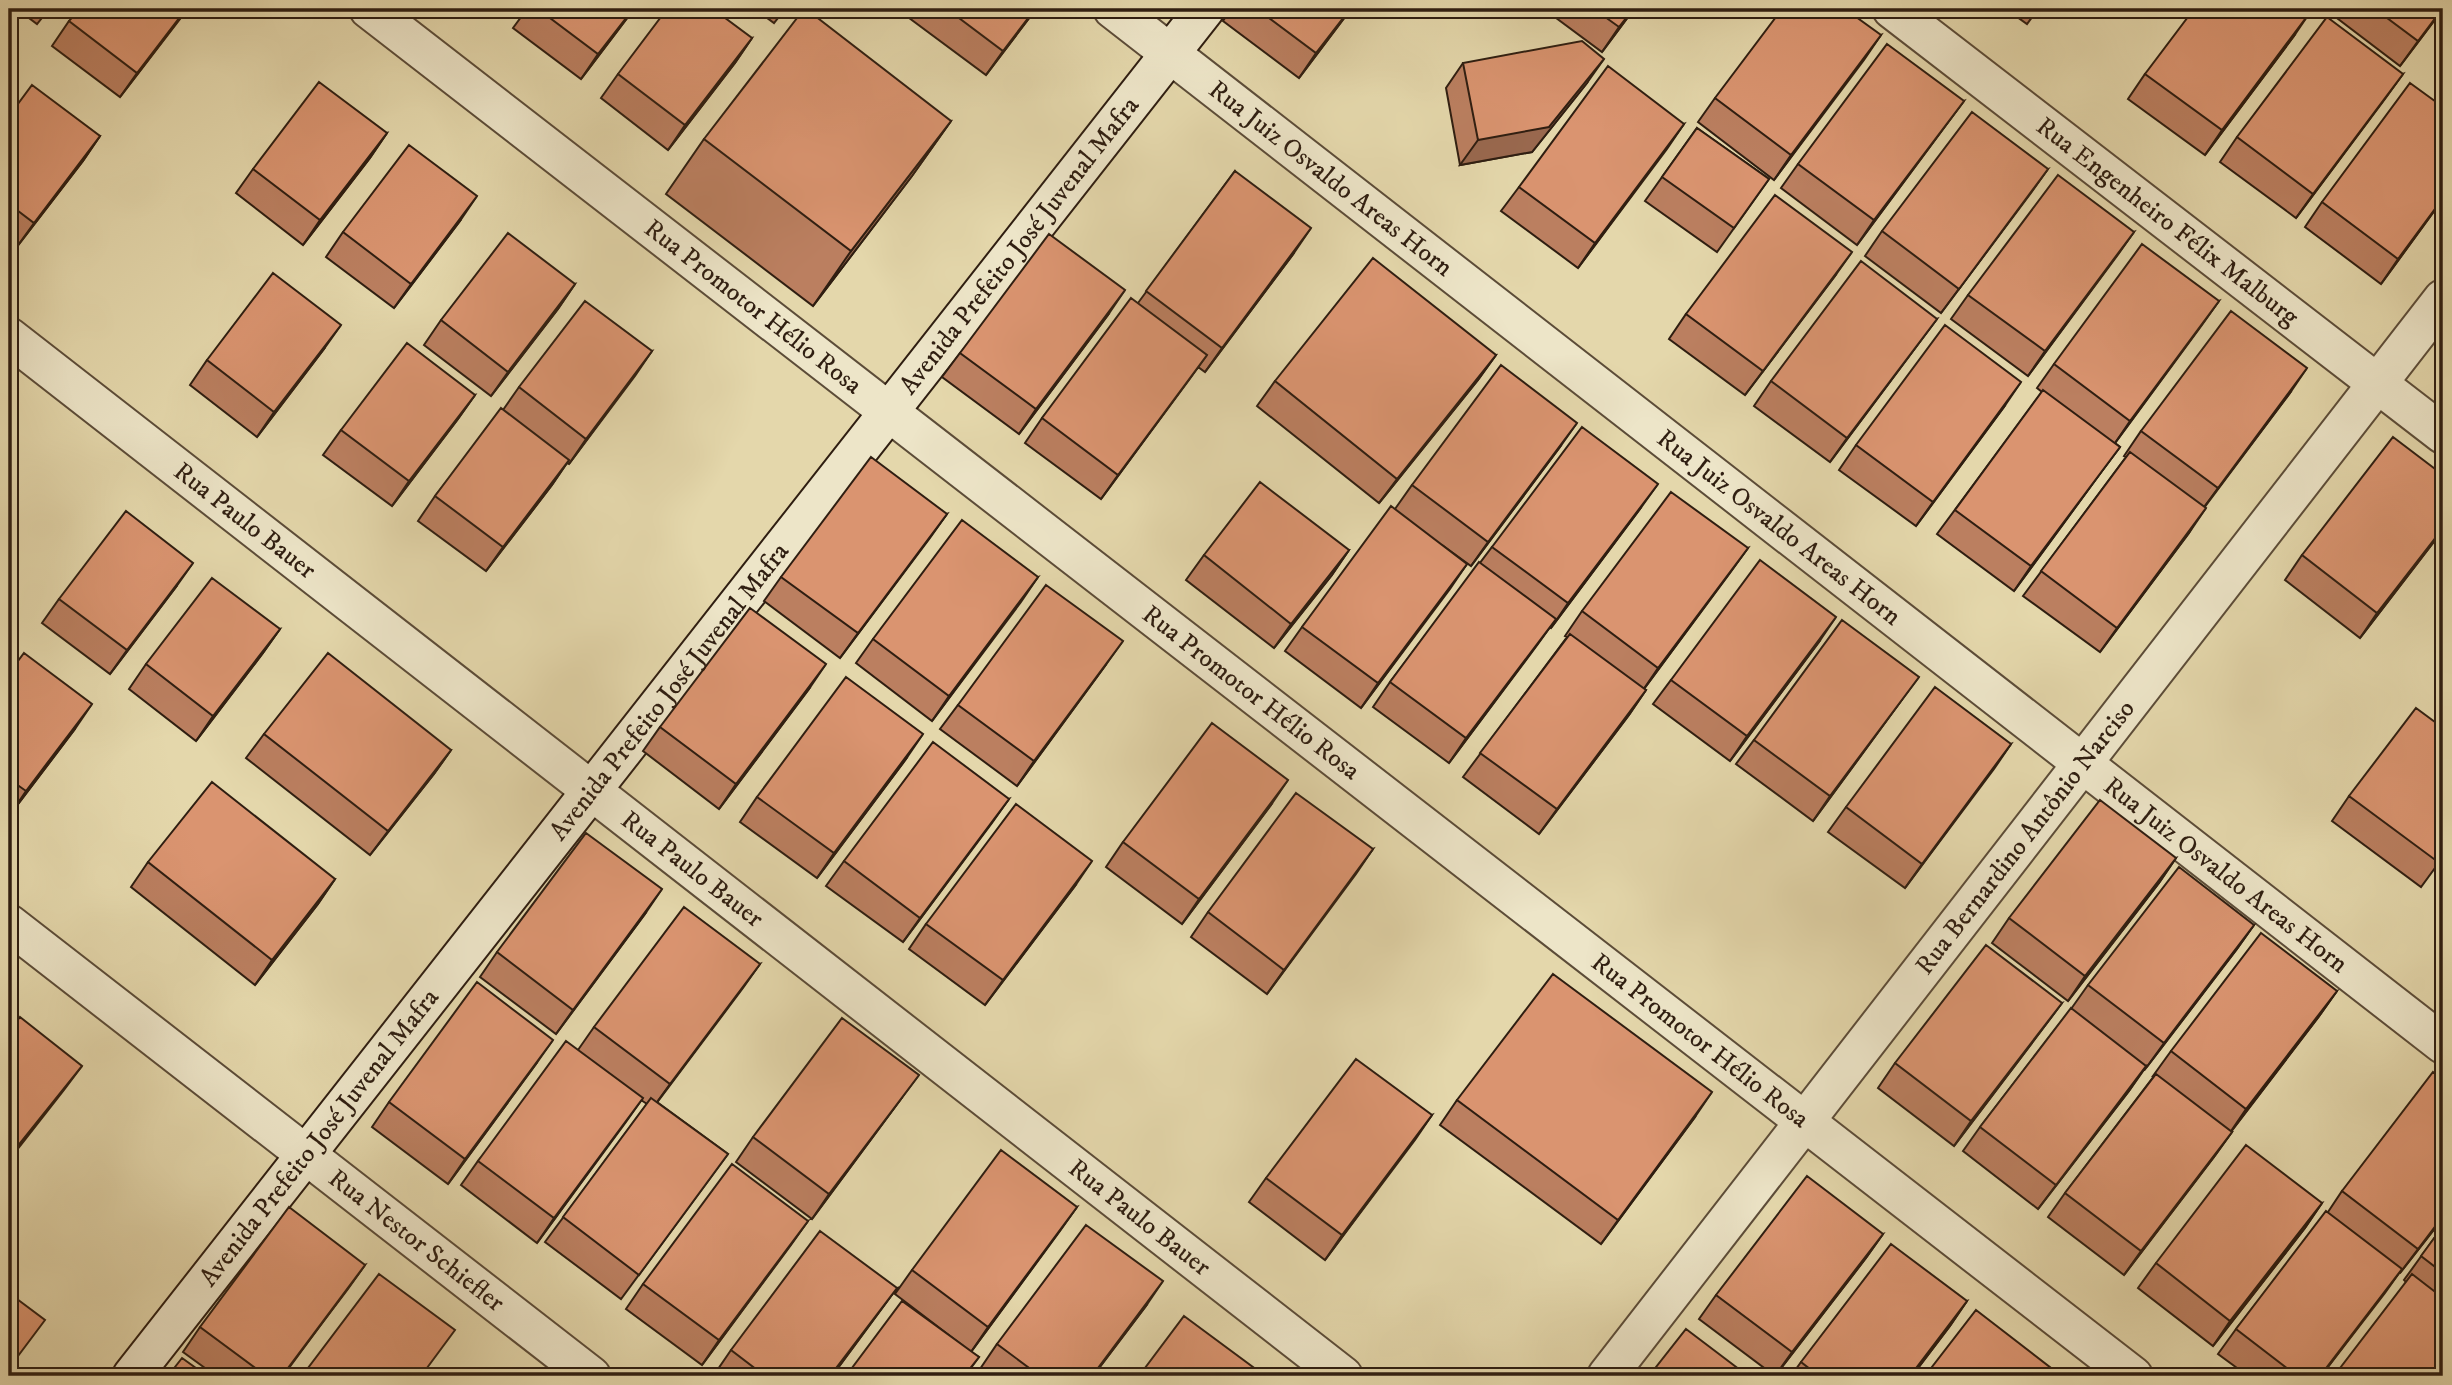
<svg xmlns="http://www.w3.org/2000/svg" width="2452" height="1385" font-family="'IM FELL DW Pica',serif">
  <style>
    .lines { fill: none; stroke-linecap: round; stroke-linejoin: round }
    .street-casing { stroke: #5c4c38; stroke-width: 42 }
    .secondary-casing { stroke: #2f1e11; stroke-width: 42 }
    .street { stroke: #ede5c8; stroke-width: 38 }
    .secondary { stroke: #ede5c8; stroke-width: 38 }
    .wall { fill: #bb7f60; stroke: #2f1e11; stroke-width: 2 }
    .shaded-wall { fill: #99684e; stroke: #2f1e11; stroke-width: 2 }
    .building { fill: #da9470; stroke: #2f1e11; stroke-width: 2 }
    .labels { text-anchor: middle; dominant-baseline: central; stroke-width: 5; stroke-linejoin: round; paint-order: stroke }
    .street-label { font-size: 26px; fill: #2f1e11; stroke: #ede5c8 }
  </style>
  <rect width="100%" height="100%" fill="#e4d7ab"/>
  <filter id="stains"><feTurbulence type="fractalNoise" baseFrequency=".00286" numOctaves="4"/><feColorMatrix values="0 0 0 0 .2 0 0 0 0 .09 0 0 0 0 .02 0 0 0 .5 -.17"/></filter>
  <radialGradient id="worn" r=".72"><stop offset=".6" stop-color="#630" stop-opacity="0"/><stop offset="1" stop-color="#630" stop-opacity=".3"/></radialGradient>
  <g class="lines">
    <defs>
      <g id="street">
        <path id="s1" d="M369,9L2133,1376"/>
        <path id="s2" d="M1113,9L2443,1044"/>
        <path id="s3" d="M1892,9L2443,434"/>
        <path id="s4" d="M9,337L1343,1376"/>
        <path id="s5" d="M9,924L591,1376"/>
        <path id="s6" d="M1607,1376L2443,299"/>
      </g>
      <g id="secondary">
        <path id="s7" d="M132,1376L1205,9"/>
      </g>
    </defs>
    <use href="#street" class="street-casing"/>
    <use href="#secondary" class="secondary-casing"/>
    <use href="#street" class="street"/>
    <use href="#secondary" class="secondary"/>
  </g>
  <path class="wall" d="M17,9H49L37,24Z
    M527,9H634L581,79L513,28Z
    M755,9H785L774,23Z
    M897,9H1036L986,75Z
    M1231,9H1351L1299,78L1223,21Z
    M1544,9H1634L1602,52Z
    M2006,9H2038L2027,24Z
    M2325,9H2443L2400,66Z
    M187,10L120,97L52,46L69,21Z
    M1881,35L1774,180L1698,122L1715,98Z
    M2294,36L2205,155L2128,99L2145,74Z
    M752,38L735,63L668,150L601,98L618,74Z
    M1463,63L1587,83L1532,152L1460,165L1446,88Z
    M2403,74L2296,218L2220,162L2237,137Z
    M1964,101L1857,245L1781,188L1798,164Z
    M9,116L100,136L83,161L16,248L9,242Z
    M951,121L912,176L813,306L666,194L704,139Z
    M1684,124L1578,268L1501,211L1519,187Z
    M1697,128L1769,179L1717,252L1645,201Z
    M387,133L370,158L303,245L236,193L253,169Z
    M2048,169L1941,313L1865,256L1882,231Z
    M1235,171L1294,253L1205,372L1198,367L1101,499L1025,443L1042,418L1138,303Z
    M2443,199L2381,284L2305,227L2322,202Z
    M460,221L394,308L326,257L343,232Z
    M2134,232L2028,376L1951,319L1968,295Z
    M1835,276L1745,395L1669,339L1686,314Z
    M575,284L558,309L491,396L424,345L441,320Z
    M2219,301L2115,443L2120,447L2102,471L2014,591L1937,534L2042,392L2037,388L2054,364Z
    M1108,315L1019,434L942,377L960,353Z
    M1937,319L1830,462L1754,406L1771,381Z
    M324,349L257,437L190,385L207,360Z
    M652,351L569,464L567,463L552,485L486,571L418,521L435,496L503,410L519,387Z
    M1496,355L1478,380L1379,503L1257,406L1275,381Z
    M2290,393L2204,507L2189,533L2100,652L2023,596L2126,457L2124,456L2141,431Z
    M475,395L458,419L392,506L323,455L341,430Z
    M2004,407L1916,526L1839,470L1856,445Z
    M1560,447L1471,566L1442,545L1467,564L1361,708L1285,651L1302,627L1395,509L1412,485Z
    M1640,509L1551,628L1550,627L1449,763L1373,707L1390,682L1492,547Z
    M947,514L840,658L764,601L781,577Z
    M2443,530L2360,638L2285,580L2302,555Z
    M1748,548L1644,689L1646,690L1629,715L1539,834L1463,777L1567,637L1565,636L1582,611Z
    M1349,550L1332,575L1274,648L1186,580L1204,555Z
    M1038,577L932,721L856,663L873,639Z
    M176,587L110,674L42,623L59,599Z
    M280,629L263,653L196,741L129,689L146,664Z
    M1819,642L1730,761L1653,704L1671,680Z
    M1105,666L1017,786L940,729L958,705Z
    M9,673L75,729L9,816Z
    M809,689L719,809L643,751L660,727Z
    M1901,701L1813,821L1736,764L1754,740Z
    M264,734L451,750L434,774L370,855L246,758Z
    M2011,744L1905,888L1828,832L1846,807Z
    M906,759L817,878L740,822L757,797Z
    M2349,796L2443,857L2421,887L2332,821Z
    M1009,799L903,942L826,886L844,861Z
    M1271,805L1182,924L1106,867L1123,842Z
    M1373,849L1267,994L1191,937L1208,912Z
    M2176,858L2159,883L2068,1001L1992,943L2009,918Z
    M148,862L335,879L318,904L255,985L131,887Z
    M1075,886L985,1005L909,949L926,924Z
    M645,914L556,1034L480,977L497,952Z
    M2254,925L2237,949L2146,1068V1067L2129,1091L2038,1209L1963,1151L1980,1127L2071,1009L2088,985Z
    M760,964L657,1102L728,1154L621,1299L545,1242L647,1104L641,1100L537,1243L461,1185L478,1161L578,1050L594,1027Z
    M2337,991L2320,1015L2231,1132H2232L2214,1157L2124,1275L2048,1217L2065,1193L2154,1076H2153L2171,1051Z
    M2062,1003L2044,1027L1954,1146L1878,1088L1895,1063Z
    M536,1064L448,1184L372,1127L389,1102Z
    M901,1099L812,1219L736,1162L753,1137Z
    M1457,1100L1695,1117L1601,1244L1440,1125Z
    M1432,1115L1325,1260L1249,1202L1266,1178Z
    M2342,1191L2443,1218L2400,1273H2399L2321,1376H2248L2218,1354L2236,1329L2328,1212Z
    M2322,1203L2305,1228L2213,1346L2138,1288L2156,1263Z
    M1077,1207L971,1352L979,1357L965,1376H846L962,1345L895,1294L912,1270Z
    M808,1221L702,1365L626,1309L643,1284Z
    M2443,1226V1376L2406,1282L2404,1280Z
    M1883,1234L1866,1258L1775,1376L1699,1319L1716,1295Z
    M365,1265L283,1376H216L183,1352L200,1327Z
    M897,1288L832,1376H715L714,1375L731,1350Z
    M1967,1301L1950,1326L1912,1376H1791L1801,1362Z
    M1146,1306L1093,1376H990L980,1369L997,1344Z"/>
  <path class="shaded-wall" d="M186,9H187L120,97L137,73Z
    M633,9H634L581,79L598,54Z
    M1035,9H1036L986,75L1003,51Z
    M1350,9H1351L1299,78L1316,53Z
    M1633,9H1634L1602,52L1619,27Z
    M2442,9H2443L2400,66L2418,41Z
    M2311,11L2294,36L2205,155L2222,130Z
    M1881,35L1864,60L1774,180L1791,155Z
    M752,38L735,63L668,150L685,125Z
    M1604,59L1587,83L1532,152L1460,165L1478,140Z
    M2403,74L2385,99L2296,218L2313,194Z
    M1964,101L1946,125L1857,245L1874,220Z
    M951,121L912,176L813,306L851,251Z
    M1684,124L1667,149L1578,268L1595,243Z
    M387,133L370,158L303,245L320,220Z
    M100,136L83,161L16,248L34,223Z
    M2048,169L2031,193L1941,313L1959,289Z
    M477,196L460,221L394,308L411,284Z
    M2443,198V199L2381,284L2398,259Z
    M1311,228L1294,253L1205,372L1222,348Z
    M2134,232L2117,256L2028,376L2045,351Z
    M1852,252L1835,276L1745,395L1763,371Z
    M575,284L558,309L491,396L508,372Z
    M1125,290L1108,315L1019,434L1036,409Z
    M2219,301L2202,325L2113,446L2130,421Z
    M1937,319L1919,343L1830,462L1847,438Z
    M341,325L324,349L257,437L274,412Z
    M652,351L635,376L569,464L586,439Z
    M1207,355L1189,380L1101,499L1118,475Z
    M1496,355L1478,380L1379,503L1397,479Z
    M2307,368L2290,393L2201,512L2218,488Z
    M2021,382L2004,407L1916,526L1933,502Z
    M475,395L458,419L392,506L409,481Z
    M1577,423L1560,447L1471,566L1488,542Z
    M2120,447L2102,471L2014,591L2031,566Z
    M569,460L552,485L486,571L503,547Z
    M1658,484L1640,509L1551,628L1568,603Z
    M2206,508L2189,533L2100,652L2117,628Z
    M947,514L930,538L840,658L858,633Z
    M2443,528V530L2360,638L2377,613Z
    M1748,548L1730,573L1641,693L1658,668Z
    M1349,550L1332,575L1274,648L1291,624Z
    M193,563L176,587L110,674L127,650Z
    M1467,564L1450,589L1361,708L1378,683Z
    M1038,577L1021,602L932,721L949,696Z
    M1836,617L1819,642L1730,761L1747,736Z
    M1556,619L1538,644L1449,763L1466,738Z
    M280,629L263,653L196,741L213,716Z
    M1123,641L1105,666L1017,786L1034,761Z
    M826,664L809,689L719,809L736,784Z
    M1919,677L1901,701L1813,821L1830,796Z
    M1646,690L1629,715L1539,834L1557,809Z
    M92,704L75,729L9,816L26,791Z
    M923,734L906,759L817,878L834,853Z
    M2011,744L1994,769L1905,888L1922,864Z
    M451,750L434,774L370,855L388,831Z
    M1288,780L1271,805L1182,924L1199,899Z
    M1009,799L992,823L903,942L920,918Z
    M1373,849L1356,874L1267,994L1284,970Z
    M2176,858L2159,883L2068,1001L2085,976Z
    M1092,861L1075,886L985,1005L1003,980Z
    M335,879L318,904L255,985L272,960Z
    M662,889L645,914L556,1034L573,1010Z
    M2254,925L2237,949L2146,1068L2164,1043Z
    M760,964L743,988L653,1108L670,1084Z
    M2337,991L2320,1015L2229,1134L2246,1109Z
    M2062,1003L2044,1027L1954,1146L1971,1121Z
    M553,1040L536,1064L448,1184L465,1159Z
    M82,1066L64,1090L9,1160V1157Z
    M2146,1066L2129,1091L2038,1209L2056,1185Z
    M919,1075L901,1099L812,1219L829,1194Z
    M1712,1092L1695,1117L1601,1244L1618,1220Z
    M643,1098L626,1122L537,1243L554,1218Z
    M1432,1115L1415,1140L1325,1260L1342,1235Z
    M2232,1132L2214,1157L2124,1275L2141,1251Z
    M2322,1203L2305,1228L2213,1346L2230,1321Z
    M1077,1207L1060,1231L971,1352L988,1327Z
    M2443,1216V1218L2400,1273L2418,1249Z
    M808,1221L791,1245L702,1365L719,1340Z
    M1883,1234L1866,1258L1775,1376L1792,1352Z
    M365,1265L348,1289L282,1376Z
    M2402,1269L2385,1293L2321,1376H2320Z
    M1163,1281L1146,1306L1093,1376H1092Z
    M897,1288L832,1376H830Z
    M1967,1301L1950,1326L1912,1376H1910Z"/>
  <path class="building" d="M79,9H186L137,73L69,21Z
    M538,9H633L598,54Z
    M667,9H713L752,38L685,125L618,74Z
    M804,9H806L951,121L851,251L704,139Z
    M947,9H1035L1003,51Z
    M1257,9H1350L1316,53Z
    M1594,9H1633L1619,27Z
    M1782,9H1845L1881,35L1791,155L1715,98Z
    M2194,9H2307L2311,11L2222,130L2145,74Z
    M2375,9H2442L2418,41Z
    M2327,17L2403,74L2313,194L2237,137Z
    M1582,41L1604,59L1549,127L1478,140L1463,63Z
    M1887,44L1964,101L1874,220L1798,164Z
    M1608,66L1684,124L1595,243L1519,187Z
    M319,82L387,133L320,220L253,169Z
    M2410,83L2443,107V198L2398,259L2322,202Z
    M32,85L100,136L34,223L9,204V116Z
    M1972,112L2048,169L1959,289L1882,231Z
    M1697,128L1769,179L1734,228L1662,177Z
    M409,145L477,196L411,284L343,232Z
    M1235,171L1311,228L1222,348L1146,291Z
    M2058,175L2134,232L2045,351L1968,295Z
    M1775,195L1852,252L1763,371L1686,314Z
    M508,233L575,284L508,372L441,320Z
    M1049,234L1125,290L1036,409L960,353Z
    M2142,244L2219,301L2130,421L2054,364Z
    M1373,258L1496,355L1397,479L1275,381Z
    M1861,261L1937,319L1847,438L1771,381Z
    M273,273L341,325L274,412L207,360Z
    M1131,298L1207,355L1118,475L1042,418Z
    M585,301L652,351L586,439L519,387Z
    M2231,311L2307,368L2218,488L2141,431Z
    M1945,325L2021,382L1933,502L1856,445Z
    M407,343L475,395L409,481L341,430Z
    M1501,365L1577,423L1488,542L1412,485Z
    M2043,390L2120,447L2031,566L1955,510Z
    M501,408L569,460L503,547L435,496Z
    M1582,427L1658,484L1568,603L1492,547Z
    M2393,437L2443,475V528L2377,613L2302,555Z
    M2130,452L2206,508L2117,628L2041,571Z
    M871,457L947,514L858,633L781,577Z
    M1260,482L1349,550L1291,624L1204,555Z
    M1671,492L1748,548L1658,668L1582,611Z
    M1391,506L1467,564L1378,683L1302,627Z
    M126,511L193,563L127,650L59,599Z
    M962,520L1038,577L949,696L873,639Z
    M1760,560L1836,617L1747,736L1671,680Z
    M1479,562L1556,619L1466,738L1390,682Z
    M212,578L280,629L213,716L146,664Z
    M1046,585L1123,641L1034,761L958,705Z
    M750,608L826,664L736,784L660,727Z
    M1842,620L1919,677L1830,796L1754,740Z
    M1570,634L1646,690L1557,809L1480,753Z
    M24,653L92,704L26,791L9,779V673Z
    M328,653L451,750L388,831L264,734Z
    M846,677L923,734L834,853L757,797Z
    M1935,687L2011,744L1922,864L1846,807Z
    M2416,708L2443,728V856L2438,862L2349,796Z
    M1212,723L1288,780L1199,899L1123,842Z
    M933,742L1009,799L920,918L844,861Z
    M212,782L335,879L272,960L148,862Z
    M1296,793L1373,849L1284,970L1208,912Z
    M2100,800L2176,858L2085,976L2009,918Z
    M1016,804L1092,861L1003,980L926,924Z
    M586,833L662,889L573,1010L497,952Z
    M2179,867L2254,925L2164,1043L2088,985Z
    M684,907L760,964L670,1084L594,1027Z
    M2261,933L2337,991L2246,1109L2171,1051Z
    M1986,945L2062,1003L1971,1121L1895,1063Z
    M1553,974L1712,1092L1618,1220L1457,1100Z
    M477,982L553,1040L465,1159L389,1102Z
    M9,995L16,1001L9,1010Z
    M2071,1008L2146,1066L2056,1185L1980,1127Z
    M20,1017L82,1066L9,1157V1031Z
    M842,1018L919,1075L829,1194L753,1137Z
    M566,1041L643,1098L554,1218L478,1161Z
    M1356,1059L1432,1115L1342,1235L1266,1178Z
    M2433,1072L2443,1080V1216L2418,1249L2342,1191Z
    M2156,1074L2232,1132L2141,1251L2065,1193Z
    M651,1098L728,1154L639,1275L563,1217Z
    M2246,1145L2322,1203L2230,1321L2156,1263Z
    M1001,1150L1077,1207L988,1327L912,1270Z
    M732,1164L808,1221L719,1340L643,1284Z
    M1807,1176L1883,1234L1792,1352L1716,1295Z
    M289,1207L365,1265L282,1376H266L200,1327Z
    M2326,1211L2402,1269L2320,1376H2297L2236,1329Z
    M1086,1225L1163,1281L1092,1376H1040L997,1344Z
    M2443,1226V1273L2421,1256Z
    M820,1231L897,1288L830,1376H765L731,1350Z
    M1891,1244L1967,1301L1910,1376H1819L1801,1362Z
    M379,1274L455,1330L421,1376H302Z
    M2412,1274L2443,1298V1376H2334Z
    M9,1293L45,1320L9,1368Z
    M902,1301L979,1357L964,1376H846Z
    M1976,1310L2051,1368L2044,1376H1925Z
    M1184,1316L1261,1373L1259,1376H1139Z
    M1686,1329L1748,1376H1649Z
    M182,1358L207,1376H168Z"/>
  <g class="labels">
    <g class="street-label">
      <text stroke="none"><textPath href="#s2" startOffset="276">Rua Juiz Osvaldo Areas Horn</textPath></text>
      <text stroke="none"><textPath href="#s3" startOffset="348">Rua Engenheiro Félix Malburg</textPath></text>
      <text stroke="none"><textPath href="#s7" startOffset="1437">Avenida Prefeito José Juvenal Mafra</textPath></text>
      <text stroke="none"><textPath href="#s1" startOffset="486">Rua Promotor Hélio Rosa</textPath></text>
      <text stroke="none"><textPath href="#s4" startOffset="299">Rua Paulo Bauer</textPath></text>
      <text stroke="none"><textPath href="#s2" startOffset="844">Rua Juiz Osvaldo Areas Horn</textPath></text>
      <text stroke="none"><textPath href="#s1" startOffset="1116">Rua Promotor Hélio Rosa</textPath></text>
      <text stroke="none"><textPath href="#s7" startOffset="870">Avenida Prefeito José Juvenal Mafra</textPath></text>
      <text stroke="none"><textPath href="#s6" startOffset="682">Rua Bernardino Antônio Narciso</textPath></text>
      <text stroke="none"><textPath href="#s4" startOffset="866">Rua Paulo Bauer</textPath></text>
      <text stroke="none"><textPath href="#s2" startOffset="1410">Rua Juiz Osvaldo Areas Horn</textPath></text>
      <text stroke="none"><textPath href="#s1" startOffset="1684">Rua Promotor Hélio Rosa</textPath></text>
      <text stroke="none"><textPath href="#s7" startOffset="303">Avenida Prefeito José Juvenal Mafra</textPath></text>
      <text stroke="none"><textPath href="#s4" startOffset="1433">Rua Paulo Bauer</textPath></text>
      <text stroke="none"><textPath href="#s5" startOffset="516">Rua Nestor Schiefler</textPath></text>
    </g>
  </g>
  <rect width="2452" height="1385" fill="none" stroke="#e4d7ab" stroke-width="35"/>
  <rect x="10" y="10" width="2431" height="1364" fill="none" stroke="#2f1e11" stroke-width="3.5"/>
  <rect x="18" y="18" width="2417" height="1350" fill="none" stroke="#2f1e11" stroke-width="2"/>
  <rect width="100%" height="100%" filter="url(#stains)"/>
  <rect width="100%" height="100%" fill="url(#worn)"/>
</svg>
